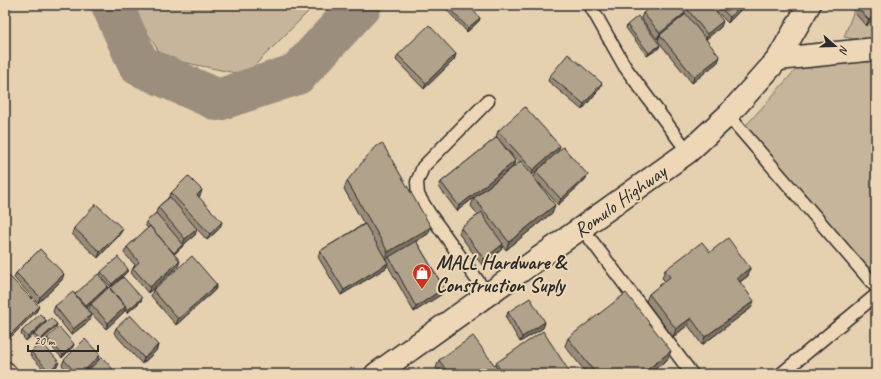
<svg xmlns="http://www.w3.org/2000/svg" width="881" height="379" font-family="Caveat,sans-serif">
  <style>
    .green { fill: #c7b59b; stroke: #797063 }
    .lines { fill: none; stroke-linecap: round; stroke-linejoin: round }
    .river { stroke: #9b8e7b; stroke-width: 42 }
    .lane-casing { stroke: #2b2b2b; stroke-width: 15 }
    .street-casing { stroke: #2b2b2b; stroke-width: 25 }
    .highway-casing { stroke: #2b2b2b; stroke-width: 25 }
    .lane { stroke: #edd7b6; stroke-width: 12 }
    .street { stroke: #edd7b6; stroke-width: 22 }
    .highway { stroke: #edd7b6; stroke-width: 22 }
    .wall { fill: #988b78; stroke: #2b2b2b; fill-rule: evenodd }
    .shaded-wall { fill: #7c7161; stroke: #2b2b2b }
    .building { fill: #b1a28b; stroke: #2b2b2b }
    .labels { text-anchor: middle; dominant-baseline: central; stroke-width: 4; stroke-linejoin: round; paint-order: stroke }
    .street-label { font-size: 20px; fill: #2b2b2b; stroke: #edd7b6 }
    .poi-label { font-size: 20px; font-weight: bold; fill: #2b2b2b; stroke: #edd7b6; text-anchor: start }
  </style>
  <rect width="100%" height="100%" fill="#e5d0b0"/>
  <filter id="ink" filterUnits="userSpaceOnUse"><feTurbulence type="fractalNoise" baseFrequency=".025" numOctaves="2"/><feDisplacementMap in="SourceGraphic" scale="8" xChannelSelector="R" yChannelSelector="G"/><feConvolveMatrix kernelMatrix="1 2 1 2 8 2 1 2 1" color-interpolation-filters="sRGB"/></filter>
  <g filter="url(#ink)">
    <path class="green" d="M130,5H315L245,75L163,58Z
      M856,5H876V43L844,37Z
      M876,51V287L741,131L808,56Z"/>
    <g class="lines">
      <path class="river" d="M112,5L139,65L218,100L297,74L361,5"/>
      <defs>
        <path id="lane" d="M590,5L625,67L688,152
          M488,101L423,167L417,182L418,195L429,213L488,295
          M728,115L876,287
          M582,228L692,374
          M781,374L876,295"/>
        <path id="street" d="M778,59L876,49
          M5,373L6,374"/>
        <path id="highway" d="M376,374L688,152L728,115L778,59L809,5"/>
      </defs>
      <use href="#lane" class="lane-casing"/>
      <use href="#street" class="street-casing"/>
      <use href="#highway" class="highway-casing"/>
      <use href="#lane" class="lane"/>
      <use href="#street" class="street"/>
      <use href="#highway" class="highway"/>
    </g>
    <path class="wall" d="M446,5L480,18L479,21L467,32L445,8Z
      M679,5H744L743,7L728,23L714,9L721,27L706,39L718,62L692,83L658,41L659,38L657,39L641,18L643,13L679,6Z
      M848,5H876L866,26Z
      M627,25L659,48L647,56L626,28Z
      M456,54L454,60L424,89L396,60L398,55Z
      M550,76L600,88L582,110L548,81Z
      M498,131L558,152L585,180L558,205L539,183L553,212L506,250L503,246L501,250L482,265L459,234L461,228L478,215L471,206L474,198L457,211L439,187L441,182L497,137H496ZM498,139L519,163L513,167L515,161ZM539,169L536,172L534,177L532,175Z
      M347,181L428,234L416,241L444,288L442,294L414,312L387,264L386,268L341,295L318,257L320,251L364,224L344,189Z
      M171,193L200,196L198,197L220,228L207,240L197,229L195,235L183,245L182,247L174,254L180,261L178,266L148,293L131,273L133,268L135,265L124,253L127,247L148,228L145,225L146,222L156,213L158,207L168,198Z
      M74,228L120,234L98,258L72,234Z
      M710,252L750,268L748,276L740,282L751,308L702,345L688,325L673,337L646,301L649,294L665,281L662,278L665,270Z
      M101,272H127L111,287L100,275Z
      M16,273L62,280L38,303L14,278Z
      M5,279L39,306L36,312L9,339L5,335Z
      M217,285L215,290L176,325L151,296L153,290Z
      M108,286L107,289L85,309L91,315L89,321L71,335L53,312L55,306L75,295V294Z
      M110,289L142,298L141,301L127,313L125,310L124,312L106,329L88,310L91,304Z
      M508,312L545,322L543,328L520,342L506,318Z
      M46,320L45,323L26,341L21,334L22,331Z
      M57,324L56,327L39,343L33,337L34,334Z
      M116,328L158,345L156,351L142,364L114,333Z
      M47,338L73,347L62,358L46,341Z
      M568,338L668,359L649,374H587L565,346Z
      M31,352L58,365L48,374L30,355Z
      M64,360H98L117,374H70L62,365Z
      M439,360L495,366L496,363L565,374H441L436,368Z"/>
    <path class="shaded-wall" d="M741,5H744L743,7L728,23L730,17Z
      M685,13L683,19L660,35L659,38L657,39L660,33Z
      M876,14V17L866,26L869,20Z
      M480,18L479,21L467,32L468,28Z
      M723,21L721,27L705,40L707,34Z
      M660,45L659,48L647,56L649,53Z
      M456,54L454,60L424,89L426,83Z
      M720,57L718,62L692,83L694,77Z
      M602,83L600,88L582,110L584,104Z
      M560,146L558,152L531,176L533,170Z
      M515,161L513,167L457,211L459,206Z
      M588,175L585,180L558,205L561,199Z
      M202,190L200,196L195,201L197,195Z
      M555,205L553,212L506,250L509,242Z
      M222,222L220,228L207,240L210,234Z
      M431,227L428,234L389,258V257L388,258L385,260L388,252Z
      M123,229L120,234L98,258L100,252Z
      M197,229L195,235L183,245L182,247L172,256L174,253L183,244L185,239Z
      M503,244L501,250L482,265L484,259Z
      M180,261L178,266L148,293L150,287Z
      M388,263L386,268L341,295L344,290Z
      M750,268L748,276L734,286L737,278Z
      M128,269L127,272L111,287L112,284Z
      M64,274L62,280L38,303L40,297Z
      M217,285L215,290L176,325L178,319Z
      M108,286L107,289L85,309L86,306Z
      M444,288L442,294L414,312L416,307Z
      M142,298L141,301L127,313L128,310Z
      M754,301L751,308L702,345L705,337Z
      M39,306L36,312L9,339L11,334Z
      M126,306L124,312L106,329L108,323Z
      M91,315L89,321L71,335L73,329Z
      M691,318L688,325L673,337L676,329Z
      M46,320L45,323L26,341L28,337Z
      M545,322L543,328L520,342L522,337Z
      M57,324L56,327L39,343L40,340Z
      M74,344L73,347L62,358L63,355Z
      M158,345L156,351L142,364L144,358Z
      M671,351L668,359L649,374H642Z
      M100,355L98,361L85,374H81Z
      M59,362L58,365L48,374L49,371Z"/>
    <path class="building" d="M446,5H468L480,18L468,28Z
      M653,5H678L685,13L660,33L643,13Z
      M684,5H710L723,21L707,34Z
      M717,5H741L730,17Z
      M855,5H876V14L869,20Z
      M686,14L720,57L694,77L660,35Z
      M638,16L660,45L649,53L627,25Z
      M429,25L456,54L426,83L398,55Z
      M568,54L602,83L584,104L550,76Z
      M525,107L560,146L533,170L498,131Z
      M497,137L515,161L459,206L441,182Z
      M382,143L431,227L388,252L347,181L374,148Z
      M563,147L588,175L561,199L536,172Z
      M521,161L555,205L509,242L474,198Z
      M188,176L202,190L197,195L222,222L210,234L171,193Z
      M170,197L197,229L185,239L158,207Z
      M96,204L123,229L100,252L74,228Z
      M482,212L485,219L503,244L484,259L461,228Z
      M156,213L183,244L174,253L146,222Z
      M365,224L388,263L344,290L320,251Z
      M150,226L180,261L150,287L133,268L139,262L127,247Z
      M728,238L750,268L737,278L754,301L705,337L691,318L676,329L649,294L670,277L665,270L702,242L710,252Z
      M416,241L444,288L416,307L389,257Z
      M40,249L64,274L40,297L16,273Z
      M192,256L217,285L178,319L153,290Z
      M118,257L128,269L112,284L101,272Z
      M98,274L108,286L86,306L75,294Z
      M8,275L39,306L11,334L5,328V279Z
      M123,277L142,298L128,310L110,289Z
      M109,287L126,306L108,323L91,304Z
      M73,292L91,315L73,329L55,306Z
      M626,293L671,351L642,374H596L568,338Z
      M530,298L545,322L522,337L508,312Z
      M40,314L46,320L28,337L22,331Z
      M130,315L158,345L144,358L116,328Z
      M51,318L57,324L40,340L34,334Z
      M59,327L74,344L63,355L47,338Z
      M543,331L569,371L565,374H503L496,363Z
      M473,336L501,374H449L439,360Z
      M85,339L100,355L81,374H77L64,360Z
      M41,342L59,362L49,371L31,352Z
      M102,357L117,374H84Z"/>
  </g>
  <defs>
    <symbol id="shop-pin" viewBox="-11 -11 22 30"><path d="M0 17L-7.5 6A9.5 9.5 0 1 1 7.5 6Z" fill="#c8321e" stroke="#edd7b6"/><path d="M-5-2.5h2.3a2.7 3.5 0 0 1 5.4 0H5L5.5 6h-11ZM-1.5-2.5h3a1.5 2.3 0 0 0-3 0Z" fill="#fff"/></symbol>
  </defs>
  <g fill-rule="evenodd">
    <use href="#shop-pin" x="411" y="262" width="22" height="30"/>
  </g>
  <g class="labels">
    <g class="street-label">
      <text transform="translate(620 201) rotate(-36)">Romulo Highway</text>
    </g>
    <g class="poi-label">
      <text x="436" y="262">MALL Hardware &amp;<tspan x="436" dy="23">Construction Suply</tspan></text>
    </g>
  </g>
  <rect width="881" height="379" fill="none" stroke="#edd7b6" stroke-width="20"/>
  <rect x="10" y="10" width="861" height="359" fill="none" stroke="#2b2b2b" stroke-width="1.5" filter="url(#ink)"/>
  <g transform="translate(835 46) rotate(110)" stroke="#edd7b6" stroke-width="3" paint-order="stroke">
  <path d="M0-3L7 15L0 10L-7 15Z" fill="#2b2b2b"/>
  <text y="-6" font-size="11" font-weight="bold" text-anchor="middle" fill="#2b2b2b">N</text>
  </g>
  <path d="M28 345v6h70v-6" fill="none" stroke="#2b2b2b" stroke-width="2"/>
  <text x="34" y="345" font-size="12" fill="#2b2b2b" stroke="#edd7b6" stroke-width="3" paint-order="stroke">20 m</text>
</svg>
